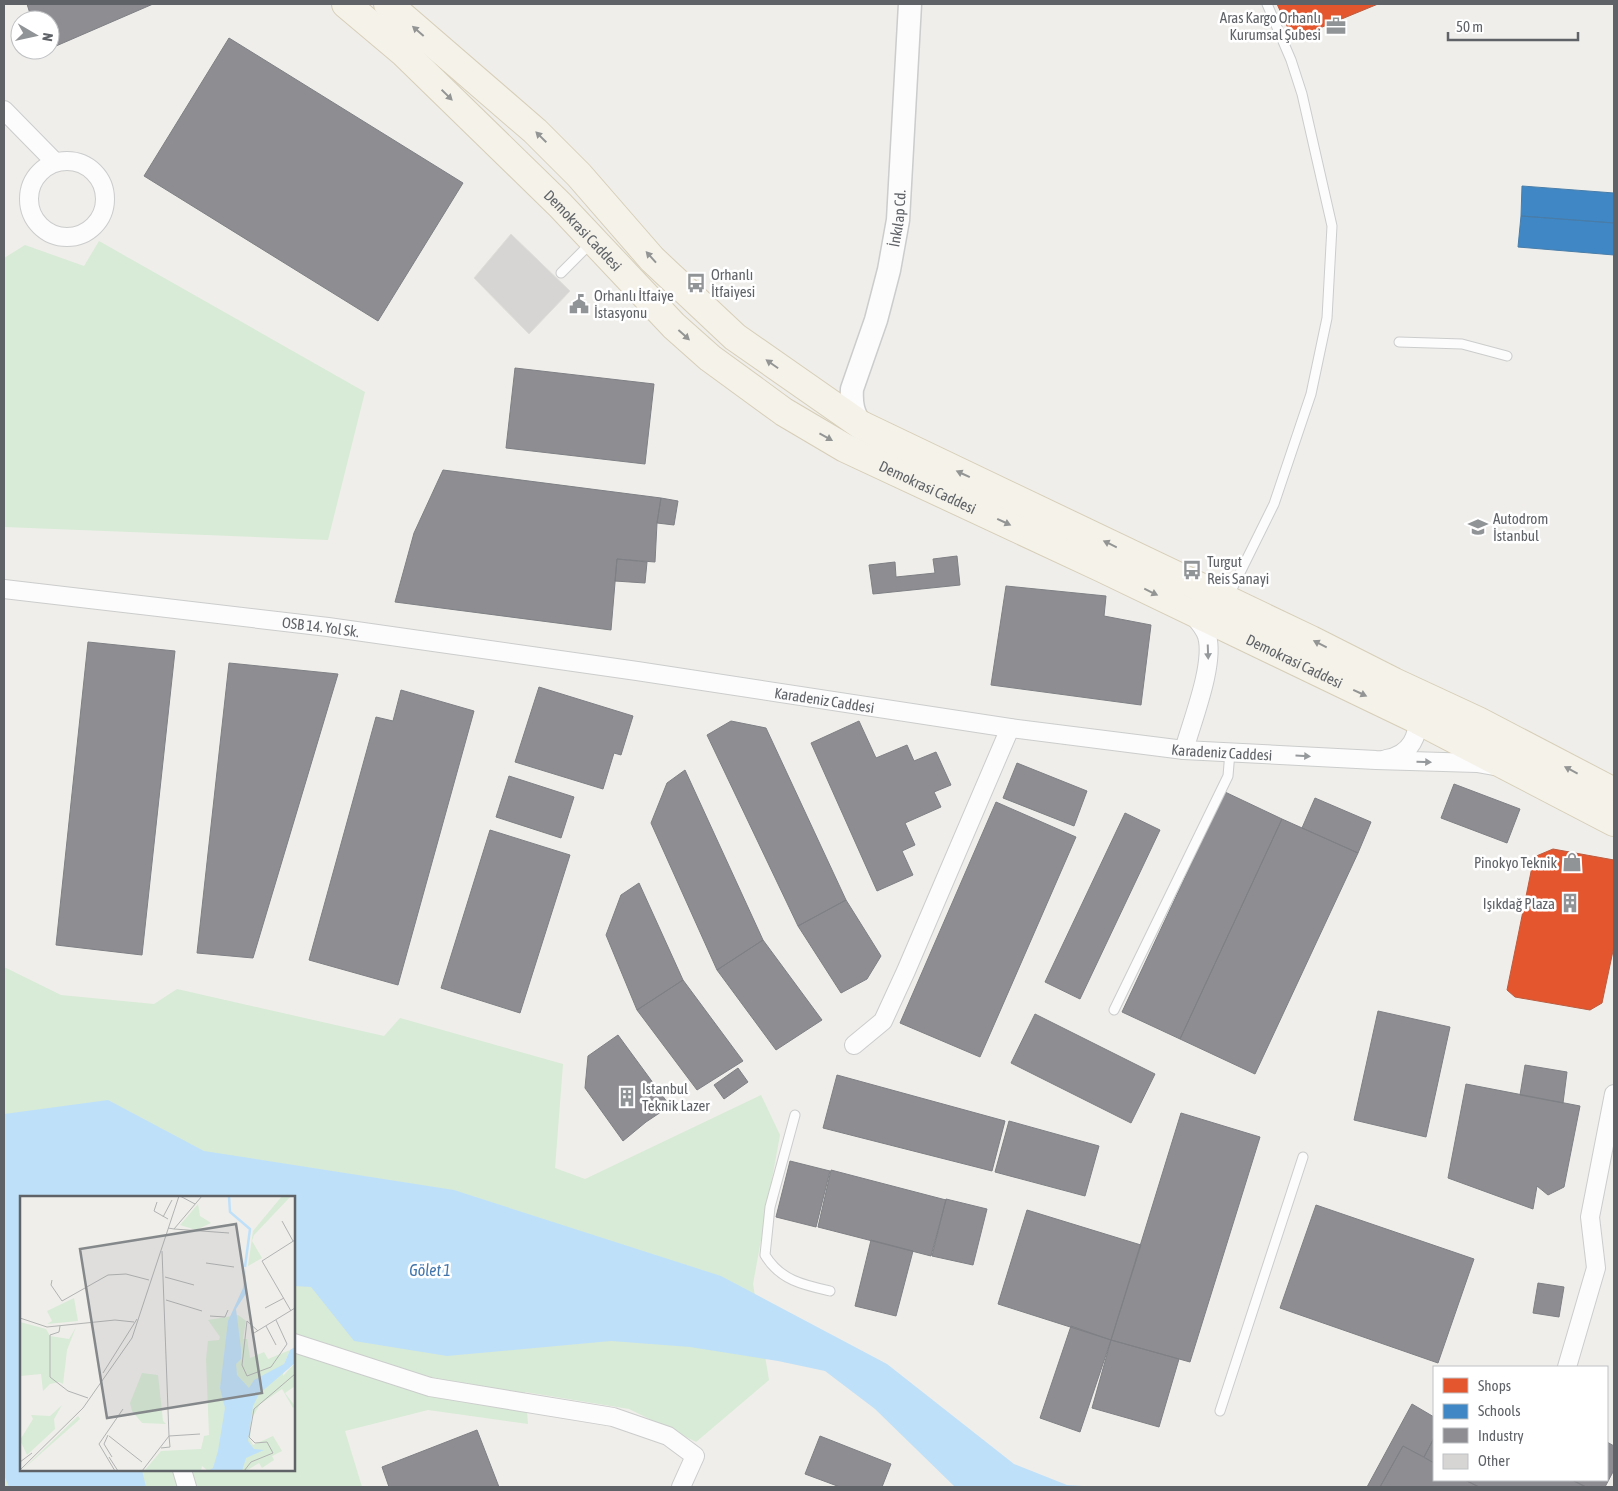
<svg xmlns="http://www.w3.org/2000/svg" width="1618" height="1491" font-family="'Asap Condensed',sans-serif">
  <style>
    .green { fill: #d8ebd6; fill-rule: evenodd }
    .water { fill: #bfe0f9 }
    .shops { fill: #e4572e; stroke: #bc5b3f }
    .schools { fill: #3f88c5; stroke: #497da9 }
    .industry { fill: #8d8d92; stroke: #7f8085 }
    .building { fill: #d6d5d3; stroke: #deddd9 }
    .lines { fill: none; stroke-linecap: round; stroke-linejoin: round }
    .service-casing { stroke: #cbcccc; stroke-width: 11 }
    .minor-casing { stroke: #cbcccc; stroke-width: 20 }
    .tertiary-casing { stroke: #cbcccc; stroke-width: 25 }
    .primary-casing { stroke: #d7ceb8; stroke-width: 30 }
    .service { stroke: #fdfcfc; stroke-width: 9 }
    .minor { stroke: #fdfcfc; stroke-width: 18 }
    .tertiary { stroke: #fdfcfc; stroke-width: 22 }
    .primary { stroke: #f4f2e9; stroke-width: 28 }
    .oneway { fill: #939595 }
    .oneway2 { fill: #96999c }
    .labels { text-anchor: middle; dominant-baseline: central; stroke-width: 5; stroke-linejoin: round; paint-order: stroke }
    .poi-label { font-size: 15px; fill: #5f6368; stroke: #fff; text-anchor: start }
    .street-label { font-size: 15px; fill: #5f6368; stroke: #fff }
    .water-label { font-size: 16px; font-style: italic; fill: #4174aa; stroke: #fff }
    .inset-river { fill: none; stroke: #bfe0f9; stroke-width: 2.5 }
    .inset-road { fill: none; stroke: #b1b2b2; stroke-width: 1 }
    .view { fill: #84888a; fill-opacity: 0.15; stroke: #84888a; stroke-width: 2.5 }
    .inset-edge { fill: none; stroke: #5f6368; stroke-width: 2.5 }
  </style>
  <rect width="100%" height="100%" fill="#efeeea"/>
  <path class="green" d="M99,241L365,392L328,540L4,527V258L25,245L84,266Z
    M4,967L61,995L154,1004L177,989L384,1036L400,1018L563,1064L555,1168L585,1179L761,1095L780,1135L753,1284L769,1380L696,1442L629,1409L525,1392L528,1424L428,1410L345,1431L362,1487H4ZM21,1197H294V1470H21Z"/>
  <path class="water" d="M108,1100L204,1151L454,1190L721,1276L887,1364L1014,1464L1067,1485L1099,1487H955L875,1409L825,1371L778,1361L690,1347L611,1341L447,1356L354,1341L311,1287L294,1286V1197H21V1470H142L146,1487H9L4,1475V1114Z"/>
  <path class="shops" d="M1277,4H1378L1293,39Z
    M1553,849L1614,860V946L1602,1003L1590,1010L1515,997L1507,990L1534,857Z"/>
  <path class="schools" d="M1522,186L1614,193V223L1521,216Z
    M1521,216L1614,223V255L1518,247Z"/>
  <path class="industry" d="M27,4H153L56,46L50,41V20H32Z
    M229,38L463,183L378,321L144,176Z
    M515,368L654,384L645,464L506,448Z
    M443,470L661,498L657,523L655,562L617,559L611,630L395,602L414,533Z
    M661,498L678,501L674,525L657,523Z
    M957,556L960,585L873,594L869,565L895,562L896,577L935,573L933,559Z
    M617,559L647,562L645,583L615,581Z
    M1006,586L1106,596L1104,616L1151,625L1141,705L991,685Z
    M88,642L175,651L142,955L56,945Z
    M229,663L338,674L253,958L197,953Z
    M539,687L633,716L621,755L614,753L603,789L515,762Z
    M401,690L474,711L398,985L309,960L376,717L393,721Z
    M731,721L766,728L846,900L798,926L707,735Z
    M859,721L876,758L907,745L914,761L936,752L951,785L934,792L941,807L905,823L915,845L902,851L913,875L877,891L811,743Z
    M1017,763L1087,791L1074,826L1003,798Z
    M685,770L763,940L717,970L651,823L667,783Z
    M509,776L574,797L561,838L496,817Z
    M1454,784L1520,809L1507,843L1441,818Z
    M1225,792L1282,819L1180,1039L1122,1012Z
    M1315,798L1371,822L1358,853L1302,828Z
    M996,802L1076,837L980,1057L900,1023Z
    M1125,813L1160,830L1080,999L1045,982Z
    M1282,819L1358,853L1255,1074L1180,1039Z
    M490,830L570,855L520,1013L441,988Z
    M639,883L683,980L637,1010L606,935L621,895Z
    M846,900L881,956L867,979L841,993L798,926Z
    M763,940L822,1020L776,1050L717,970Z
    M683,980L743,1061L697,1090L637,1010Z
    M1378,1011L1450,1027L1426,1137L1354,1120Z
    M1035,1014L1155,1074L1131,1123L1011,1063Z
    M618,1035L670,1106L646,1122L623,1141L585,1088L588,1056Z
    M1525,1065L1567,1072L1563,1103L1520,1095Z
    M738,1068L748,1082L724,1099L714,1085Z
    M837,1075L1005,1121L992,1171L823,1128Z
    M1466,1084L1580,1106L1564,1187L1548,1195L1537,1186L1533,1209L1448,1178Z
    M1181,1113L1260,1137L1190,1362L1111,1340Z
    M1009,1121L1099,1146L1085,1196L995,1172Z
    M790,1161L830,1171L816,1227L776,1217Z
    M831,1170L946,1200L931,1256L818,1227Z
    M946,1199L987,1209L973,1265L932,1256Z
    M1316,1205L1474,1259L1438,1363L1280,1308Z
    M1027,1210L1141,1245L1111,1340L998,1304Z
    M871,1240L913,1251L896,1316L855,1306Z
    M1538,1283L1564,1287L1559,1317L1533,1313Z
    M1071,1326L1111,1340L1080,1432L1040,1418Z
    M1111,1340L1179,1359L1159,1427L1092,1408Z
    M1412,1404L1434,1417V1438L1424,1457L1403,1446L1380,1487H1367Z
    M477,1430L499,1487H389L382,1467Z
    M820,1436L891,1464L882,1487H840L805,1474Z
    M1434,1438V1463L1424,1457Z
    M1607,1442L1614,1446V1470L1605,1487H1586L1572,1480H1607Z
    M1403,1446L1434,1463V1480H1465L1479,1487H1380Z
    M1465,1480H1572L1586,1487H1479Z"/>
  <path class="building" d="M511,234L570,291L529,334L474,278Z"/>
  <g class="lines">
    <defs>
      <path id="service" d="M561,273L592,242
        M1399,342L1462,344L1507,356
        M1228,597L1274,504L1311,394L1327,318L1332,226L1302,94L1291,60L1267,4
        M1114,1010L1228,776L1230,752
        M795,1115L770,1207L765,1255C780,1280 803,1285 830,1291
        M1220,1411L1303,1157"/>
      <g id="minor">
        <path d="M4,110L55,162"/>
        <circle cx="67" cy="199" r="38"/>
        <path id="s1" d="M4,589L328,627L637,671L1010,728L1184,750L1376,760L1477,763L1494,766"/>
        <path d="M1184,750C1192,721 1215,664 1207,636C1204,627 1197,620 1192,614"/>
        <path d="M1386,759C1411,755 1420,735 1417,712"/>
        <path d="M854,1045L883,1021L906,971L1010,728"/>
        <path d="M294,1343L430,1387L613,1417L668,1436L695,1456L681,1487"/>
        <path d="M1567,1367L1596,1268L1590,1217L1614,1094"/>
        <path d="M182,1470L187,1487"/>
      </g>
      <g id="tertiary">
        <path id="s2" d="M861,425C853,413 851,404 852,389L876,320L889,270L898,220L910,4"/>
      </g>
      <g id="primary">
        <path id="s3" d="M346,4L403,52L560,205L674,326L710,358L784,412L845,448L1102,568L1418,720L1614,822"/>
        <path d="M388,4L535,131L579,175L652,259L735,337L861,425L1311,640L1394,682L1478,721L1614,792"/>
      </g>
    </defs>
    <use href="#service" class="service-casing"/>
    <use href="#minor" class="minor-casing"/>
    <use href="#tertiary" class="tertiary-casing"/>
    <use href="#primary" class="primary-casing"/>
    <use href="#service" class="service"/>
    <use href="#minor" class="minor"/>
    <use href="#tertiary" class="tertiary"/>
    <use href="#primary" class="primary"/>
  </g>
  <defs><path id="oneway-solid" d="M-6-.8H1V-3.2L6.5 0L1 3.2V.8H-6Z" transform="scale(1.25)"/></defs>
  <g class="oneway">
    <use href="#oneway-solid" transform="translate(418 31) rotate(-139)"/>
    <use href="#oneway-solid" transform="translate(447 95) rotate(44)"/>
    <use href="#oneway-solid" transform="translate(541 137) rotate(-135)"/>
    <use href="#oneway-solid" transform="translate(651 257) rotate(-132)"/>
    <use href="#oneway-solid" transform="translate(684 335) rotate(42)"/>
    <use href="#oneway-solid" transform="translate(772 364) rotate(-145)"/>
    <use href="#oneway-solid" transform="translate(826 437) rotate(29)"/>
    <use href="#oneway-solid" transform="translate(963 474) rotate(-155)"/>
    <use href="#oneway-solid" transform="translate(1004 522) rotate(25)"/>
    <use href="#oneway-solid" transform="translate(1110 544) rotate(-154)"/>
    <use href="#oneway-solid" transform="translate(1151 592) rotate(26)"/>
    <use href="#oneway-solid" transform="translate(1320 644) rotate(-153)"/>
    <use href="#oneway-solid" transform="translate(1360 693) rotate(25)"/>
    <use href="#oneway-solid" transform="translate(1571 770) rotate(-152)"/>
  </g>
  <g class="oneway2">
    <use href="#oneway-solid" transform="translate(1208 652) rotate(88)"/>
    <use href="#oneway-solid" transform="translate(1303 756) rotate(3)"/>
    <use href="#oneway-solid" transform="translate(1424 762) rotate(2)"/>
  </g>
  <defs>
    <symbol id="office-bare" viewBox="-9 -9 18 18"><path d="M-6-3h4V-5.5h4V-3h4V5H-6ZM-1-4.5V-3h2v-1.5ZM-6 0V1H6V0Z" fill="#919496" stroke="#fff" stroke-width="2.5" paint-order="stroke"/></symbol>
    <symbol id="bus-bare" viewBox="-9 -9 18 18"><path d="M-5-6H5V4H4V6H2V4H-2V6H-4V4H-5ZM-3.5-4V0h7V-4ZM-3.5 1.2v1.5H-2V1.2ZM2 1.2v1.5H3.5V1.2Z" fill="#919496" stroke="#fff" stroke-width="2.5" paint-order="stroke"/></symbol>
    <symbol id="civic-bare" viewBox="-9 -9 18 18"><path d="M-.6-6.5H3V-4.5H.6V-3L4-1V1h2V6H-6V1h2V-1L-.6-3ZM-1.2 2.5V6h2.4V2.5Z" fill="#919496" stroke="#fff" stroke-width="2.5" paint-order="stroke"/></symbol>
    <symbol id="school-bare" viewBox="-9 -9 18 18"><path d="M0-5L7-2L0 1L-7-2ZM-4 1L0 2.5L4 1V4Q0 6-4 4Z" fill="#919496" stroke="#fff" stroke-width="2.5" paint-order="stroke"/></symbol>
    <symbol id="shop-bare" viewBox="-9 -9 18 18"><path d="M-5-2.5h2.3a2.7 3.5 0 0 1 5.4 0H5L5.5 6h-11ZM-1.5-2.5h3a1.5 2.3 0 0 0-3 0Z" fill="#919496" stroke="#fff" stroke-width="2.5" paint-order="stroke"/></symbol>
    <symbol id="building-bare" viewBox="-9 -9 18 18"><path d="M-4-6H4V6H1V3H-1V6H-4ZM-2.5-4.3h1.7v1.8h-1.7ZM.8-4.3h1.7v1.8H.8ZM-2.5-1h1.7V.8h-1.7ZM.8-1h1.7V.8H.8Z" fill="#919496" stroke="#fff" stroke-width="2.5" paint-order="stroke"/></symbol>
  </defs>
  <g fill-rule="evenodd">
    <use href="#office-bare" x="1322" y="12" width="28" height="28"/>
    <use href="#bus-bare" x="682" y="269" width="28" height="28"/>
    <use href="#civic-bare" x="565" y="290" width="28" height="28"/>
    <use href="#school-bare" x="1464" y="513" width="28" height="28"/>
    <use href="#bus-bare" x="1178" y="556" width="28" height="28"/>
    <use href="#shop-bare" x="1558" y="848" width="28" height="28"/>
    <use href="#building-bare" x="1556" y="889" width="28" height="28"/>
    <use href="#building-bare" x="613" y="1083" width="28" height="28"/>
  </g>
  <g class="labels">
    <g class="poi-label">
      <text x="1321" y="17" text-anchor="end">Aras Kargo Orhanlı<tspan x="1321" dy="17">Kurumsal Şubesi</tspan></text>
      <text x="711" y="274">Orhanlı<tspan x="711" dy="17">İtfaiyesi</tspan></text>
      <text x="594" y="295">Orhanlı İtfaiye<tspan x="594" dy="17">İstasyonu</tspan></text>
      <text x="1493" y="518">Autodrom<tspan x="1493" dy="17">İstanbul</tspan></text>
      <text x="1207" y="561">Turgut<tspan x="1207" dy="17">Reis Sanayi</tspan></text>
      <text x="1557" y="862" text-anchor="end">Pinokyo Teknik</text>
      <text x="1555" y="903" text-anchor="end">Işıkdağ Plaza</text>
      <text x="642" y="1088">Istanbul<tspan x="642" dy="17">Teknik Lazer</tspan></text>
    </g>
    <g class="street-label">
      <text stroke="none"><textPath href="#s2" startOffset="215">İnkılap Cd.</textPath></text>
      <text stroke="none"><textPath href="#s3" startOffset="328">Demokrasi Caddesi</textPath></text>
      <text stroke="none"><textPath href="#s3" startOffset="762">Demokrasi Caddesi</textPath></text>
      <text stroke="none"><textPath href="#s1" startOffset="319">OSB 14. Yol Sk.</textPath></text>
      <text stroke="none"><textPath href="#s3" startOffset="1168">Demokrasi Caddesi</textPath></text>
      <text stroke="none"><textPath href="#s1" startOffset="828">Karadeniz Caddesi</textPath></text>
      <text stroke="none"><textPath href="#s1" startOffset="1229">Karadeniz Caddesi</textPath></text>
    </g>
    <g class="water-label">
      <text x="430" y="1270">Gölet 1</text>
    </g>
  </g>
  <g transform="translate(20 1196)">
    <rect width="275" height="275" fill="#efeeea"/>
    <path d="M262,0H271L234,39L232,45L242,62L228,70L233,35ZM178,8L180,20L191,27L176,34L160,29ZM54,102L58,125L27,128L32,125L27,115ZM218,119L226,125L223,143H227L230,162L244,156L248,163L270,154L264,168L263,180L275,167V190L265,197L275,210L273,212L262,193L240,208L231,224L230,244L233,249L253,240L262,255L252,260L254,264L242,272L239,267L226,275H188L182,270L181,275H124L141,255L181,253L184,240L189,239L186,163L188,145L199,144L200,141L188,124ZM0,126L26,133L30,140L49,143L56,131L47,154L43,188L39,186L30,188L23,195L21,178L0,180ZM122,177L138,179L143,225L146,228L122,227L112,215L110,207ZM42,209L34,223L35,233L7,259L0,244L13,223L11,219L30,220ZM58,220L60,223L1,275Z" fill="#d8ebd6"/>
    <path d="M225,71L227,96L216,113L221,153V163L216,168L217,179L229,192L234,184L264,168L270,154L275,151V167L239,198L233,210L228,245L234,253L244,254L226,262L222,275H188L193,272L198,255L205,212L200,192L208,125L223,92Z" fill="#bfe0f9"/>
    <path class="inset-river" d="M209,0L210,16L230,33L225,71"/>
    <path class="inset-road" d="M160,0L175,8M137,6L134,15L148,23M143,21L152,4M262,25L273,45M148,32L154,33L182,0M154,33L209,37M186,67L214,71M145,81L174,89M32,84L31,89L42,105L88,79L106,78L129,84M146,104L182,115M245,112L264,102M271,115L242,65L275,44M190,120L205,121L208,114M0,122L27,131L95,124L114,126M40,130L39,136L30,139V181L48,195L68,202M246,130L256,149M238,135L227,125L222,169L227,180L251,171L267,148L256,124M234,137L275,112M83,177L117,123M88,239L84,248L92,261M89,240L122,266M141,252L150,251L149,240L180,238M89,261L98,275M0,266L12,257M0,274L63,212L112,142L159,0M95,275L79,248L103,213M122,275L149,240L142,55M224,275L231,266L253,257L247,246L235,247L229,241L234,213L275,178"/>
    <path class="view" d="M216,28L242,197L87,222L60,53Z"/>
    <rect width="275" height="275" class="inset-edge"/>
  </g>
  <rect width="1618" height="1491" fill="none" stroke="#5f6368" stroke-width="10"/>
  <rect x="1433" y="1366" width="175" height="115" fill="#ffffff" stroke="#bfc1c3"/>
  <rect x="1443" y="1378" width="25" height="15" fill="#e4572e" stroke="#bfc1c3"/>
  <text x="1478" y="1391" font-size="15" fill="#5f6368">Shops</text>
  <rect x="1443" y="1404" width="25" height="15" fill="#3f88c5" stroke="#bfc1c3"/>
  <text x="1478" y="1416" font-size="15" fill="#5f6368">Schools</text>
  <rect x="1443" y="1428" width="25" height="15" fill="#8d8d92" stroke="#bfc1c3"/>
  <text x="1478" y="1441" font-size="15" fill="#5f6368">Industry</text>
  <rect x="1443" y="1454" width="25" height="15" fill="#d6d5d3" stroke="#bfc1c3"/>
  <text x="1478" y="1466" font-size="15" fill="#5f6368">Other</text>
  <g transform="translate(35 35) rotate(99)"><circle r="24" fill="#ffffff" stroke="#bfc1c3"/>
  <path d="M0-4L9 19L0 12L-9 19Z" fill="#919496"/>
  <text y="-8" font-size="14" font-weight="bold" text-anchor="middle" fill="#5f6368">N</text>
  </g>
  <path d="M1448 32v8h130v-8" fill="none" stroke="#5f6368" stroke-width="2.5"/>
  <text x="1456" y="32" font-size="15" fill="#5f6368" stroke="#ffffff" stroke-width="4" paint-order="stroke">50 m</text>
</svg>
